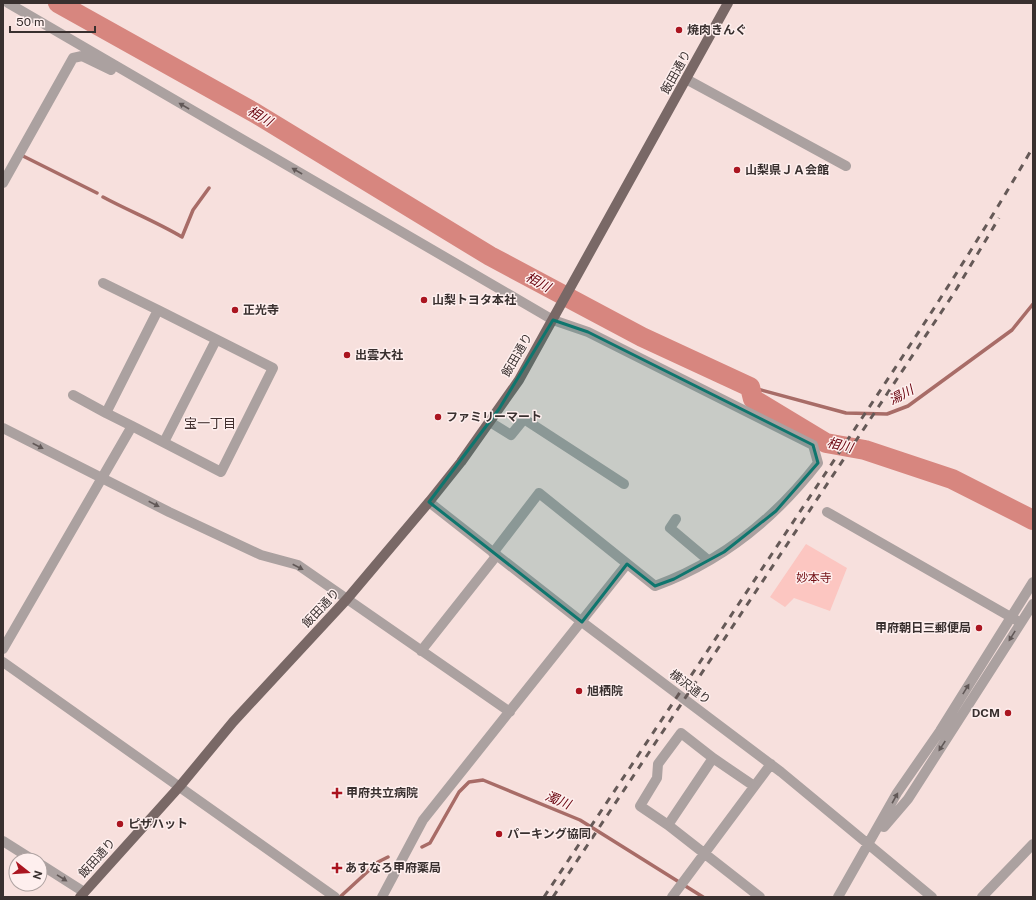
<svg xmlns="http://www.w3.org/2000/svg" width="1036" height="900" font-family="'Public Sans','Noto Sans JP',sans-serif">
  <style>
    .green { fill: #fcc6c1 }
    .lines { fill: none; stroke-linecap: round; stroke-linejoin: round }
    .stream { stroke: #a86c67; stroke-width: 3.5 }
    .river { stroke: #d7867f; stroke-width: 20 }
    .minor { stroke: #aba1a0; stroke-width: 10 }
    .major { stroke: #796866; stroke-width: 10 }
    .rail { stroke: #655957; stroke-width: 3; stroke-dasharray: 7 7; stroke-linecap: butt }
    .oneway { fill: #615857 }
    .marked { fill: #0f766e; fill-opacity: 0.2; stroke: #0f766e; stroke-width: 3; stroke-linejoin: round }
    .poi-dot { fill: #aa1520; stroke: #feefee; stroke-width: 1.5 }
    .labels { text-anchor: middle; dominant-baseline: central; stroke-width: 3; stroke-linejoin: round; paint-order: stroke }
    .poi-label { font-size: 12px; font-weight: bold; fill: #39302f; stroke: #feefee; text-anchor: start }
    .street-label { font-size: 12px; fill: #39302f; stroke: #feefee }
    .park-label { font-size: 12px; fill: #731015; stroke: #feefee }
    .water-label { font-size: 13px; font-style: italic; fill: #69010c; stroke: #feefee }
    .neighbourhood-label { font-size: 13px; fill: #433130; stroke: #feefee }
  </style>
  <rect width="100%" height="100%" fill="#f7e0dd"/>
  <path class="green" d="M806,544L847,568L830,611L794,598L785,607L770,597Z"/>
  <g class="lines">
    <path class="stream" d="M19,154L97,193
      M103,197C129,211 157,222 182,237L193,210L209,188
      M750,387L846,413L887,414L908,406L1012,330L1033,304
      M422,847L430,843L459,792L469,782L483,780L580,820L703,897
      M340,897L378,862L388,857"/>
    <path class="river" d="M58,3L255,113L490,256L642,337L750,387L753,399L826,443L865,450L952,479L1033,520"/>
    <path class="minor" d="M8,3L553,320L588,332L813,445L818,463C776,517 721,562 655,586L539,493L493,553
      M686,79L846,166
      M3,183L73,58L82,56L111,70
      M103,283L158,310
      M73,395L106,413
      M490,422L511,435L524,419L624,484
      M3,428L169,512L261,555L298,565L510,712
      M164,442L216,340
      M429,502L582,622L781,772L932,897
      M827,512L1016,620
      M676,519L670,528L708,560
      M3,649L132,426L221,472L273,368L158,310L106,413L132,426
      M421,651L497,555
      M3,662L335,897
      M713,758L681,733L658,764L657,778L640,806L668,825L760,897
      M668,825L713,758L754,786
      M884,827L908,799L1033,604
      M3,841L33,860
      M40,864L84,892
      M382,897L423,820L627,564
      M672,897L771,764
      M838,897L897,793L940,731L1033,582
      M982,897L1033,844"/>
    <path class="major" d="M80,897L180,786L233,722L347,599L429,502L461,462L519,380L728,3"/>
    <path class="rail" d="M544,897C637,757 730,617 823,477C895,368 968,260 1033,147
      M553,897L954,293L999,218"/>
  </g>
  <defs><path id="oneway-solid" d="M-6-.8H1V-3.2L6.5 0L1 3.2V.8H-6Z"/></defs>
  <g class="oneway">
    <use href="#oneway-solid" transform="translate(184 106) rotate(-150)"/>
    <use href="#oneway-solid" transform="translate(297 171) rotate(-150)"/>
    <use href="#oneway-solid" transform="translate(38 446) rotate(27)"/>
    <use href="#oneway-solid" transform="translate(154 504) rotate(27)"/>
    <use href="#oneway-solid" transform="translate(298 567) rotate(27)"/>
    <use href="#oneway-solid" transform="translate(1012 636) rotate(122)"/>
    <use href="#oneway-solid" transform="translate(966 689) rotate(-58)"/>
    <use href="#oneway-solid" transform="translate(942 746) rotate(123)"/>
    <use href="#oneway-solid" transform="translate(895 798) rotate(-61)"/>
    <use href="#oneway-solid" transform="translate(62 878) rotate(32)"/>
  </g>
  <path class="marked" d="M553,320L588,332L813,445L818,463L776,511L724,552L674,579L655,586L627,564L582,622L429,502L499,409Z"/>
  <g class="poi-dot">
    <circle cx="679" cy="30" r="4"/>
    <circle cx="737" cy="170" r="4"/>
    <circle cx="424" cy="300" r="4"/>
    <circle cx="235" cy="310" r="4"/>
    <circle cx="347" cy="355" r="4"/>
    <circle cx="438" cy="417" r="4"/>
    <circle cx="979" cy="628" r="4"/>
    <circle cx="579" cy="691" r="4"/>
    <circle cx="1008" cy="713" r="4"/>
    <path d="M335 787h4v4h4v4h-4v4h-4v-4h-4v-4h4z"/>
    <circle cx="120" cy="824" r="4"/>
    <circle cx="499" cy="834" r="4"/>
    <path d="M335 862h4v4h4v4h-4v4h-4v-4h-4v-4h4z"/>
  </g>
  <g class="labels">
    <g class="poi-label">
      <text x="687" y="30">焼肉きんぐ</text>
      <text x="745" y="170">山梨県ＪＡ会館</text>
      <text x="432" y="300">山梨トヨタ本社</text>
      <text x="243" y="310">正光寺</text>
      <text x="355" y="355">出雲大社</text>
      <text x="446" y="417">ファミリーマート</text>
      <text x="971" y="628" text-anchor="end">甲府朝日三郵便局</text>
      <text x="587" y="691">旭栖院</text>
      <text x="1000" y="713" text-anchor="end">DCM</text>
      <text x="346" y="793">甲府共立病院</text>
      <text x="128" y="824">ピザハット</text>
      <text x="507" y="834">パーキング協同</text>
      <text x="345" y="868">あすなろ甲府薬局</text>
    </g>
    <g class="street-label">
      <text transform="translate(676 72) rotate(-61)">飯田通り</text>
      <text transform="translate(517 355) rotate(-60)">飯田通り</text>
      <text transform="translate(321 608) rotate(-47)">飯田通り</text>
      <text transform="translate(690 687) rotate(37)">横沢通り</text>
      <text transform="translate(97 858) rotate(-48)">飯田通り</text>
    </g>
    <g class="park-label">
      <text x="814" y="578">妙本寺</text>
    </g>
    <g class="water-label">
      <text transform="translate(260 116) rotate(31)">相川</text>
      <text transform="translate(538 282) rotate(28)">相川</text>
      <text transform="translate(901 395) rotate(-28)">湯川</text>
      <text transform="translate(840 445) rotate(13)">相川</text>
      <text transform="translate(558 800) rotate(22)">濁川</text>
    </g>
    <g class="neighbourhood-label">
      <text x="210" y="423">宝一丁目</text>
    </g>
  </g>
  <rect width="1036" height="900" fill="none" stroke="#39302f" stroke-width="8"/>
  <g transform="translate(28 872) rotate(107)"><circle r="19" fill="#feefee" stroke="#afa3a2"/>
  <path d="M0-3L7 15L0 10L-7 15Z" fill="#aa1520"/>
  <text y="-6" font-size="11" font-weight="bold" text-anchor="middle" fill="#39302f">N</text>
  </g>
  <path d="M10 26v6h85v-6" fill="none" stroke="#39302f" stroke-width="2"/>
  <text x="16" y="26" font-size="12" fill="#39302f" stroke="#feefee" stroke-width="3" paint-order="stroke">50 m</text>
</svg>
